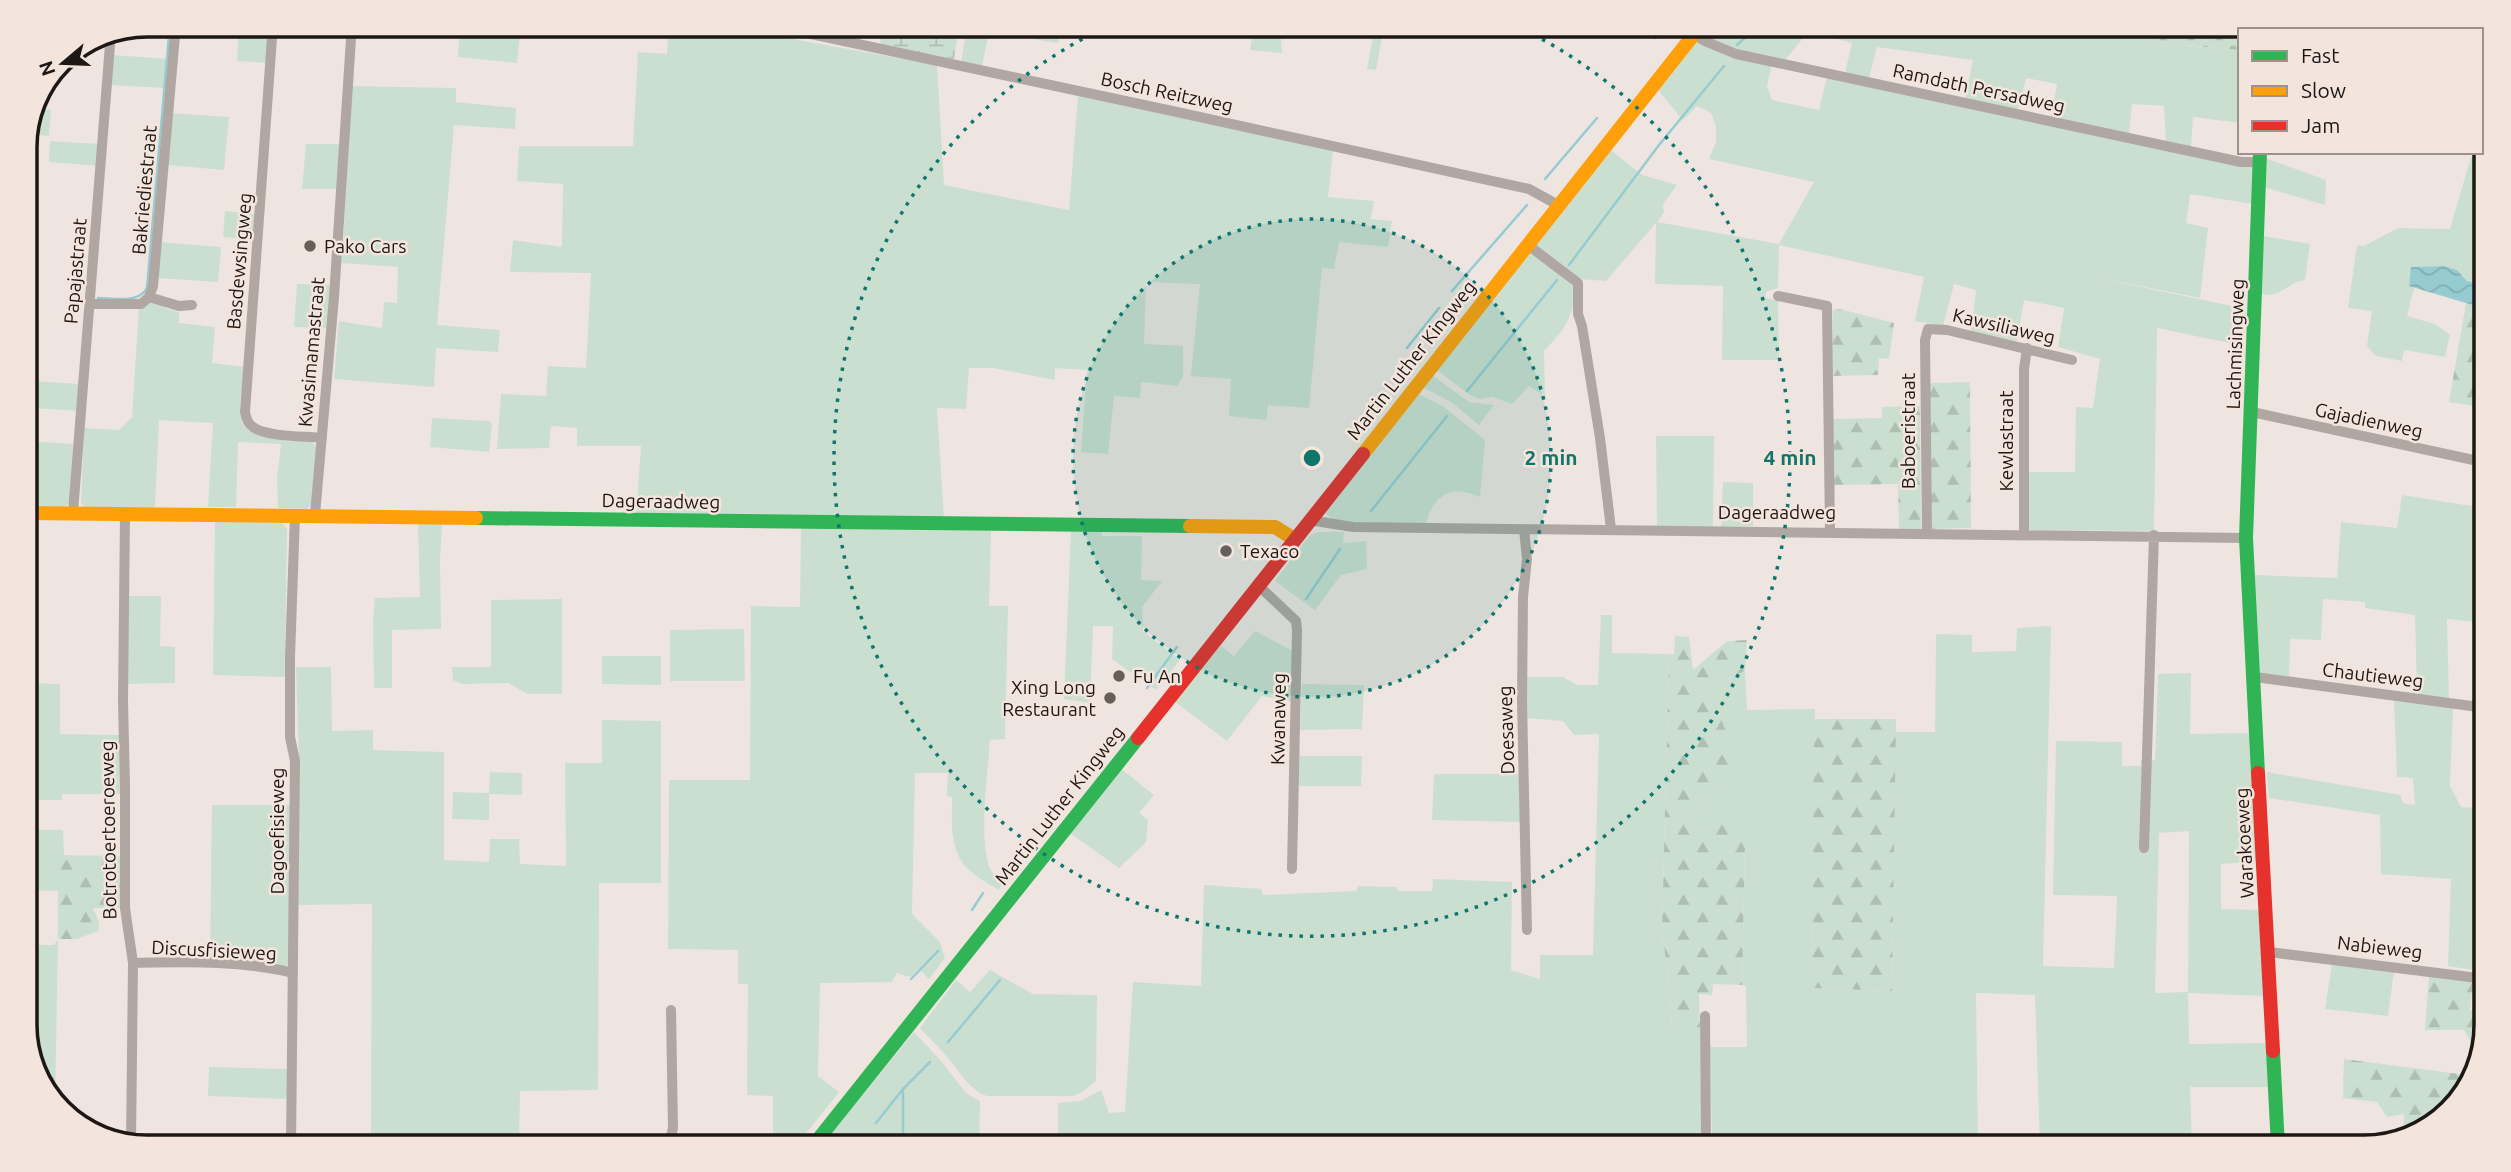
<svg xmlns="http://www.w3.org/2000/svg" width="2511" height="1172" font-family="Ubuntu,sans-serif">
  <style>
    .green { fill: #cbdfd0; fill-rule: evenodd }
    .forest { fill: url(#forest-firs) }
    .wetland { fill: url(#wetland-marsh) }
    .cemetery { fill: url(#cemetery-stones) }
    .water { fill: url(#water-waves) }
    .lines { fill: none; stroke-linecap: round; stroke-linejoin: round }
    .stream { stroke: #96cbd2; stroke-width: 2.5 }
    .street { stroke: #b0a7a2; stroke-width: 10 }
    .fast { stroke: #30b455; stroke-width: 14 }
    .slow { stroke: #ff9f0a; stroke-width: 14 }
    .jam { stroke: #e5322d; stroke-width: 14 }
    .ring { fill: none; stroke: #0f766e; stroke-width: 3.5; stroke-dasharray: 3.5 7 }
    .poi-dot { fill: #66605c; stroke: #f3e4dc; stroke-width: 2.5 }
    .labels { text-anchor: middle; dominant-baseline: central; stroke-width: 5; stroke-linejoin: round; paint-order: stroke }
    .street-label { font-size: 19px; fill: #1d1815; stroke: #f3e4dc }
    .poi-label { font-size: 19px; fill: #1d1815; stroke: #f3e4dc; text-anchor: start }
    .rim { fill: none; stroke: #1d1815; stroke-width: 3.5 }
    .centre { fill: #0f766e; stroke: #f3e4dc; stroke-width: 3.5 }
    .ring-label { font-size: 21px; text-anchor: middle; font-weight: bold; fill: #0f766e; stroke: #f3e4dc; stroke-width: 5; stroke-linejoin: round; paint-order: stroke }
  </style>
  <defs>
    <pattern id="forest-firs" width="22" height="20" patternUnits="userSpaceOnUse" patternTransform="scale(1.75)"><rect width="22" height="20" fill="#cbdfd0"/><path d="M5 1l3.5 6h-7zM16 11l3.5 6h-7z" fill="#aebfb2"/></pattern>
    <pattern id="wetland-marsh" width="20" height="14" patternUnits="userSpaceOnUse" patternTransform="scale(1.75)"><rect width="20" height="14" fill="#cbdfd0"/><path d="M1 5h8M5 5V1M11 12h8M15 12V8" fill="none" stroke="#aebfb2"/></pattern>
    <pattern id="cemetery-stones" width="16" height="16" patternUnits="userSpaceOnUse" patternTransform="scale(1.75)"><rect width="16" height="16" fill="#cbdfd0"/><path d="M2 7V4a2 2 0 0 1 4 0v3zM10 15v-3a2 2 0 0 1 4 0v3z" fill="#aebfb2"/></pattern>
    <pattern id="water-waves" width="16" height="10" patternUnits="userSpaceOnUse" patternTransform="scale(1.75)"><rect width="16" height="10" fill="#96cbd2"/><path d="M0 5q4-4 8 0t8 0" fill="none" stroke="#81aeb3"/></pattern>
  </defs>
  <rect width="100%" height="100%" fill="#eee5e1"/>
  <path class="green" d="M1711,24H2089L2108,33L2111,25H2140L2153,42L2240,50V123L2193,117L2191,148L2166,142L2164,106L2132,104L2129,134L2051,118L2057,84L2026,78L2018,110L1965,99L1973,60L1877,47L1869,78L1845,73L1852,43L1809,31L1785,60C1759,55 1724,52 1704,34Z
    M239,25H271L268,63L237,61Z
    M460,25H521L517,63L458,57Z
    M669,25H714L937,65L944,185L1069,210L1078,96L1333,150L1328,197L1374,201L1371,219L1392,221L1388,247L1339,242L1334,269L1322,268L1309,408L1268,405L1266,420L1229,416L1231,379L1191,376L1200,284L1146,282L1144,344L1183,346V376L1177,386L1141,382L1140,398L1114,396L1108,454L1081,452L1087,370L1055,368V380L993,368H969L966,409L937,408L944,520L636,518L641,446H577V428L551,426L549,448L497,449L501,394L546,396L548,366L586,368L591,273L510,272L513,240L562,247L563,184L517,181L519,146H633L638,52L667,54Z
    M967,25H990L982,67L961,63Z
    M1034,25H1060L1058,43L1032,39Z
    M1254,25H1280L1282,53L1250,50Z
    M1375,25H1384L1376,70L1367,69Z
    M1698,40L1772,64L1767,86L1772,100L1819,110L1827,77L2255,166L2253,204L2190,194L2186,223L2208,228L2200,298L2089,276L2246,309L2244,346L2157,328L2154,531L2029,530V472H2075L2076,407L2093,408L2100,359L2058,347L2064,308L2024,300L2017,341L1971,332L1976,290L1954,284L1943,326L1915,321L1924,277L1779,245L1778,288L1766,292V298L1778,301L1779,360H1722L1723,286L1655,284L1656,223L1606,281L1579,279L1534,245L1611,150L1642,175L1677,185L1663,204L1664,213L1657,222L1779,244L1814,182L1709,159L1716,142V126L1711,113L1697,106L1683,120L1657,89Z
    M112,55L170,59L167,88L111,85Z
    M352,86L456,88V102L516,108L515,129L454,125L437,325L500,330L498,352L436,348L434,387L334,379L339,321L382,328L384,302L397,303L398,267L342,263Z
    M38,109L51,110L49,136L27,134Z
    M171,113L229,117L224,170L167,165Z
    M50,141L99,144L98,166L49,162Z
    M306,144H342L339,189H302Z
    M2471,157L2486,162V285L2467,281L2457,270L2444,266L2412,267L2409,286L2414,288L2407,316L2435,324L2450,335L2445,357L2404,350L2402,361L2376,356L2367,346L2372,311L2348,308L2357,245L2364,246L2398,228L2450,229Z
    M2265,158L2326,180L2325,205L2264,187Z
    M225,211L256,214L254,240L223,237Z
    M2264,236L2310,244L2305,280C2287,282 2283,298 2261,294Z
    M159,242L221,247L218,282L157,278Z
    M1531,251L1575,288C1574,318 1564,330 1544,351L1545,396L1529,386L1512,404L1493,397L1480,399L1470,395L1437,370Z
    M297,284L330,285L328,328L294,327Z
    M25,288L37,289L35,316H25Z
    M155,300L164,303L165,308L179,312V323L215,327L212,363L245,367C243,382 238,403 241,418C245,442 293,440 311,441L317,447L312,504L307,509L278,508L277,479L281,444L238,442L236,507H208L213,423L159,420L155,507H85L81,503L84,428L119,430L132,417L139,307Z
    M1433,376L1469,402L1494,405L1479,425L1451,402L1424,388Z
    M35,381L79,384L78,411L33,408Z
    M1419,394L1444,407L1485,440L1480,497C1452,484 1434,494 1426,523C1404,523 1356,528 1336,521C1331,519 1327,515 1324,511Z
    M432,418L490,421L492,424L489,452L430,447Z
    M1656,436H1714L1713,527L1657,526Z
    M28,441L73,444L70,501L65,507H25Z
    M1723,482L1753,483V526L1721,527Z
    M2402,495L2484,508L2486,501V623L2447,619L2449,699L2417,695L2415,615L2365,608V602L2323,599L2321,640L2290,639L2289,677L2260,674L2255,575L2337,578L2341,522L2397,528Z
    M215,521L281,522L287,529L285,677L213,675Z
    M418,524H442L440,559L441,629L392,630V688H374L373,620L375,598L420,597Z
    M801,526L991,530L989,606H1008L1005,739L990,740C988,769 977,849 992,872C995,876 1001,879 1005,882L998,890C988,883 974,876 966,867C949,848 952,820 952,797L947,796L948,773H915L912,914L940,942L945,958L929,979L919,969L910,977L897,973L892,982L820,983L818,1076L839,1092L795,1147H766L773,1142V1096L747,1095L748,984H738V950L668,949L669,780H750L751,606L800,607Z
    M1071,530L1102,531V536H1142L1141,580L1162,581L1142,607L1143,631L1180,660L1156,690L1112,659L1113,626H1093L1090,703L1064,699Z
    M1318,532H1344L1343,543L1366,541L1367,569L1341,575L1315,610L1275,581L1310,535Z
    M129,596H161L160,646L175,647V683L127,684Z
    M562,599V694H528L508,683L462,684L453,680L452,667H491V600Z
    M1601,615H1612V653L1669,654L1662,932L1669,982L1672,1028L1700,1029L1701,1147H1058V1103L1081,1101L1101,1090L1109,1113L1125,1112L1133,982L1201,986L1204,885L1261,889L1263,895L1356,891L1358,886L1397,887L1398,891H1432L1433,879L1512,882L1511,970L1540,979V955H1593L1599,734L1574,735L1563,721L1527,718V677H1563L1577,685H1598Z
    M2051,626L2043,966L2114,968L2117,896L2053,895L2056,741L2122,742V766H2141V760H2155L2158,674L2191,673L2190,734L2253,733L2259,861L2221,864V909L2261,910L2265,996L2188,993L2189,1044L2268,1043L2270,1087H2190L2192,1146L2271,1147H2040L2035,995L1976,993L1978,1147H1752L1751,1134H1712L1710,1047H1747L1746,986L1742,985L1745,844L1701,831L1691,816L1706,801L1736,758L1708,688L1745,671L1747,710L1815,709L1812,988L1892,991L1895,732H1935L1936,634L1972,635V652L2016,651L2017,628ZM2189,831L2188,992L2155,993L2159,833Z
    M744,629L745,681H670V630Z
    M1255,631L1293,651V702L1262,696L1227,741L1174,701L1221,646L1234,656Z
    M602,656H661V685L602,684Z
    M296,667H331L332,731L373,730V750L444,752V860L489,862L490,839H519L520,864L566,866L565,763H602V720L661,721V883H599L598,1090L520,1091L519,1147H371L372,904L298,905L299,761Z
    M25,683L60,684V734L120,735L122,794H62V800H25Z
    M1302,684L1364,685L1362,729L1300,730Z
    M2394,701L2453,708L2450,786L2461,807L2486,809V972L2448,966L2451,879L2381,874L2380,815L2269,798L2267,772L2400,795L2403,803L2415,805L2413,778L2397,777Z
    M1298,756H1362L1361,786H1298Z
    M1120,768L1154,795L1139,813L1148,820L1146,842L1119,868L1070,833Z
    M490,772L522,773V795L489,794V820L452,819L453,792L489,793Z
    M1434,774H1521L1520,822L1432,820Z
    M212,805H292L290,962L284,969L210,961Z
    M25,830H63L64,855H58V891L25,890Z
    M58,939L55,1102L45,1094L25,1034V945H54Z
    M2332,963L2394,971L2388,1016L2325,1009Z
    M990,970L1033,994L1097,995L1096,1081L1081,1093L1072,1096H987C967,1089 961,1072 947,1057C939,1047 929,1038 920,1028L956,980L970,992Z
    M914,1032L941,1061L966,1093L980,1101L979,1147H820Z
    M209,1067L289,1069V1099L208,1096Z"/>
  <path class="forest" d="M2466,303L2486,309V408L2449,402Z
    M1840,309L1894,323L1889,359L1879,358L1878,375L1832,376L1833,310Z
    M1970,382L1971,528L1930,529V383Z
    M1920,406L1921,529H1899L1898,484L1834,485L1832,419L1882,418V407Z
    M1675,636L1689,637L1693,670L1727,641L1747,640L1745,671L1708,688L1737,758L1706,801L1691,816L1701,831L1725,821L1745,844L1742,985L1713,984L1712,995L1699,994L1700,1029H1672L1669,982L1662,932L1669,654L1674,655Z
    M1814,719H1896L1892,991L1812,988Z
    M58,855L121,856L122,908H93L99,922L98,931L77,939H58Z
    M2429,976L2473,982L2470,1010L2486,1014V1025L2478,1069L2473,1068L2474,1047L2464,1030H2425Z
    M2344,1059L2475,1076L2433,1127L2415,1132L2403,1130L2404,1114L2387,1117L2377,1102L2343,1098Z"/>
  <path class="wetland" d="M883,25H959L954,59L880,45Z"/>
  <path class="cemetery" d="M2140,25H2268L2267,30H2240V50L2153,42Z"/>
  <path class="water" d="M2444,266L2457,270L2467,281L2486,285V309L2409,286L2411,267Z"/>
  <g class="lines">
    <path class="stream" d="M1655,38L1666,24
      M1737,45L1760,24
      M1545,179L1597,118
      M1569,265L1659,145L1724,66
      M1452,291L1527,205
      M98,298C113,298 139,304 147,288L170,24
      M1407,348L1439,308
      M1467,391L1557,280
      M1371,511L1447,416
      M1306,599L1340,549
      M1147,688L1177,647
      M972,910L983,893
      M911,979L938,951
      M948,1042L1000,980
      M903,1091V1147
      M876,1123L903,1089L930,1062"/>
    <path class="street" d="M273,24L245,412C246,418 248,424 253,427C266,437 305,436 322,438
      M764,24L1177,112L1529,189L1558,205
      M1694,35L1707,42L1736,54L2241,162H2259
      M1528,245L1578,283V314L1582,326L1600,438L1611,529
      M1778,296L1827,306L1830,531
      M149,297L179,306L192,305
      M90,304H141L149,297L153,286L176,24
      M2252,412L2478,461
      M73,512L111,32
      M125,514L123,701L125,786V908L133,963L131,1144
      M315,515L334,297L352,24
      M1309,520L1353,527L2246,538
      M1524,529L1527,559L1523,597L1522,701L1527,930
      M1927,533L1925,340L1928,329L1947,330L2072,360
      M2024,534V369L2027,348
      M1258,585L1296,621L1297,630L1292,869
      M2255,677L2486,708
      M2144,848L2154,535
      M2269,952L2486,979
      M133,963C185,962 242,960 293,973
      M1705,1016L1706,1147
      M291,1147L295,761L290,737V657L295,515
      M668,1147L673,1128L671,1010"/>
    <path class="fast" d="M2269,30L2270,24
      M476,518L1190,526
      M2258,773L2246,538L2260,152
      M2273,1051L2278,1147
      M812,1147L1138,738"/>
    <path class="slow" d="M1363,454L1702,24
      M25,513L476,518
      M1190,526L1275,527L1294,539"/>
    <path class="jam" d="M1138,738L1363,454
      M2258,773L2273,1051"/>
  </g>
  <circle cx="1312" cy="458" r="239" fill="#0f766e" fill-opacity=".12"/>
  <g class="ring">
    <circle cx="1312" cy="458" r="239"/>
    <path d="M1514 25A478 478 0 1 1 1110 25"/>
  </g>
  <g class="poi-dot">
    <circle cx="310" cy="246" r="7"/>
    <circle cx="1226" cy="551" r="7"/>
    <circle cx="1119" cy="676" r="7"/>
    <circle cx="1110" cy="698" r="7"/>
  </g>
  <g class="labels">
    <g class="street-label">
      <text transform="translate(1979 88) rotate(12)">Ramdath Persadweg</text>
      <text transform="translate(1167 92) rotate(12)">Bosch Reitzweg</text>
      <text transform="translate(144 190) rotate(-85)">Bakriediestraat</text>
      <text transform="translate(239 261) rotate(-85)">Basdewsingweg</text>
      <text transform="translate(75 271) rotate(-85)">Papajastraat</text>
      <text transform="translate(2004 326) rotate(13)">Kawsiliaweg</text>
      <text transform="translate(2235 344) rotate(-88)">Lachmisingweg</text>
      <text transform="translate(311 352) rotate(-85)">Kwasimamastraat</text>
      <text transform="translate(1411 360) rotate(-52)">Martin Luther Kingweg</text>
      <text transform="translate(2369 420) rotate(12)">Gajadienweg</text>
      <text transform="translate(1908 431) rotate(-90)">Baboeristraat</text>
      <text transform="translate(2006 441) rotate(-90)">Kewlastraat</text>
      <text transform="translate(661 501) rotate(1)">Dageraadweg</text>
      <text x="1777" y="512">Dageraadweg</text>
      <text transform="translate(2373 675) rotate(7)">Chautieweg</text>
      <text transform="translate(1278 719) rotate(-89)">Kwanaweg</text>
      <text transform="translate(1506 730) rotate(-92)">Doesaweg</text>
      <text transform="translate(1059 805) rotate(-52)">Martin Luther Kingweg</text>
      <text transform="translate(108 830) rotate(-91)">Botrotoertoeroeweg</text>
      <text transform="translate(277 831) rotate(-90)">Dagoefisieweg</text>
      <text transform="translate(2244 843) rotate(-93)">Warakoeweg</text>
      <text transform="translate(2380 947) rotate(7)">Nabieweg</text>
      <text transform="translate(214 950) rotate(3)">Discusfisieweg</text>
    </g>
    <g class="poi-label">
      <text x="324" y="246">Pako Cars</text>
      <text x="1240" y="551">Texaco</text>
      <text x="1133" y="676">Fu An</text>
      <text x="1096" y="687" text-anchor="end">Xing Long<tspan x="1096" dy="22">Restaurant</tspan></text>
    </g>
  </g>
  <path d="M0 0H2511V1172H0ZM147 37H2364A110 110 0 0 1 2474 147V1025A110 110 0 0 1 2364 1135H147A110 110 0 0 1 37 1025V147A110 110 0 0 1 147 37Z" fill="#f3e4dc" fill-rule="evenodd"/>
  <path class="rim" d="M147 37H2364A110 110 0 0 1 2474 147V1025A110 110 0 0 1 2364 1135H147A110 110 0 0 1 37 1025V147A110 110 0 0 1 147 37Z"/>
  <circle cx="1312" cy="458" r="10" class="centre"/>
  <g class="ring-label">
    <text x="1551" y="465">2 min</text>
    <text x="1790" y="465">4 min</text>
  </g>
  <rect x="2238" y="28" width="245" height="126" fill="#f3e4dc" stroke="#9d928c" stroke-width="2"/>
  <rect x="2252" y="51" width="35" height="10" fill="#30b455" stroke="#9d928c" stroke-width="2"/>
  <text x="2301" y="63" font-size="21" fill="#1d1815">Fast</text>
  <rect x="2252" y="86" width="35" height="10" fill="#ff9f0a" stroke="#9d928c" stroke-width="2"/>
  <text x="2301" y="98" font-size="21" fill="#1d1815">Slow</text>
  <rect x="2252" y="121" width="35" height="10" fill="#e5322d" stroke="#9d928c" stroke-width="2"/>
  <text x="2301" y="133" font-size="21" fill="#1d1815">Jam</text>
  <g transform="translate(63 63) rotate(251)" stroke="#f3e4dc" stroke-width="5" paint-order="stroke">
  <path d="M0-5L12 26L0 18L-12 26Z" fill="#1d1815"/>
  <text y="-10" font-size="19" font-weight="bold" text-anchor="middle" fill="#1d1815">N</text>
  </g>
</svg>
